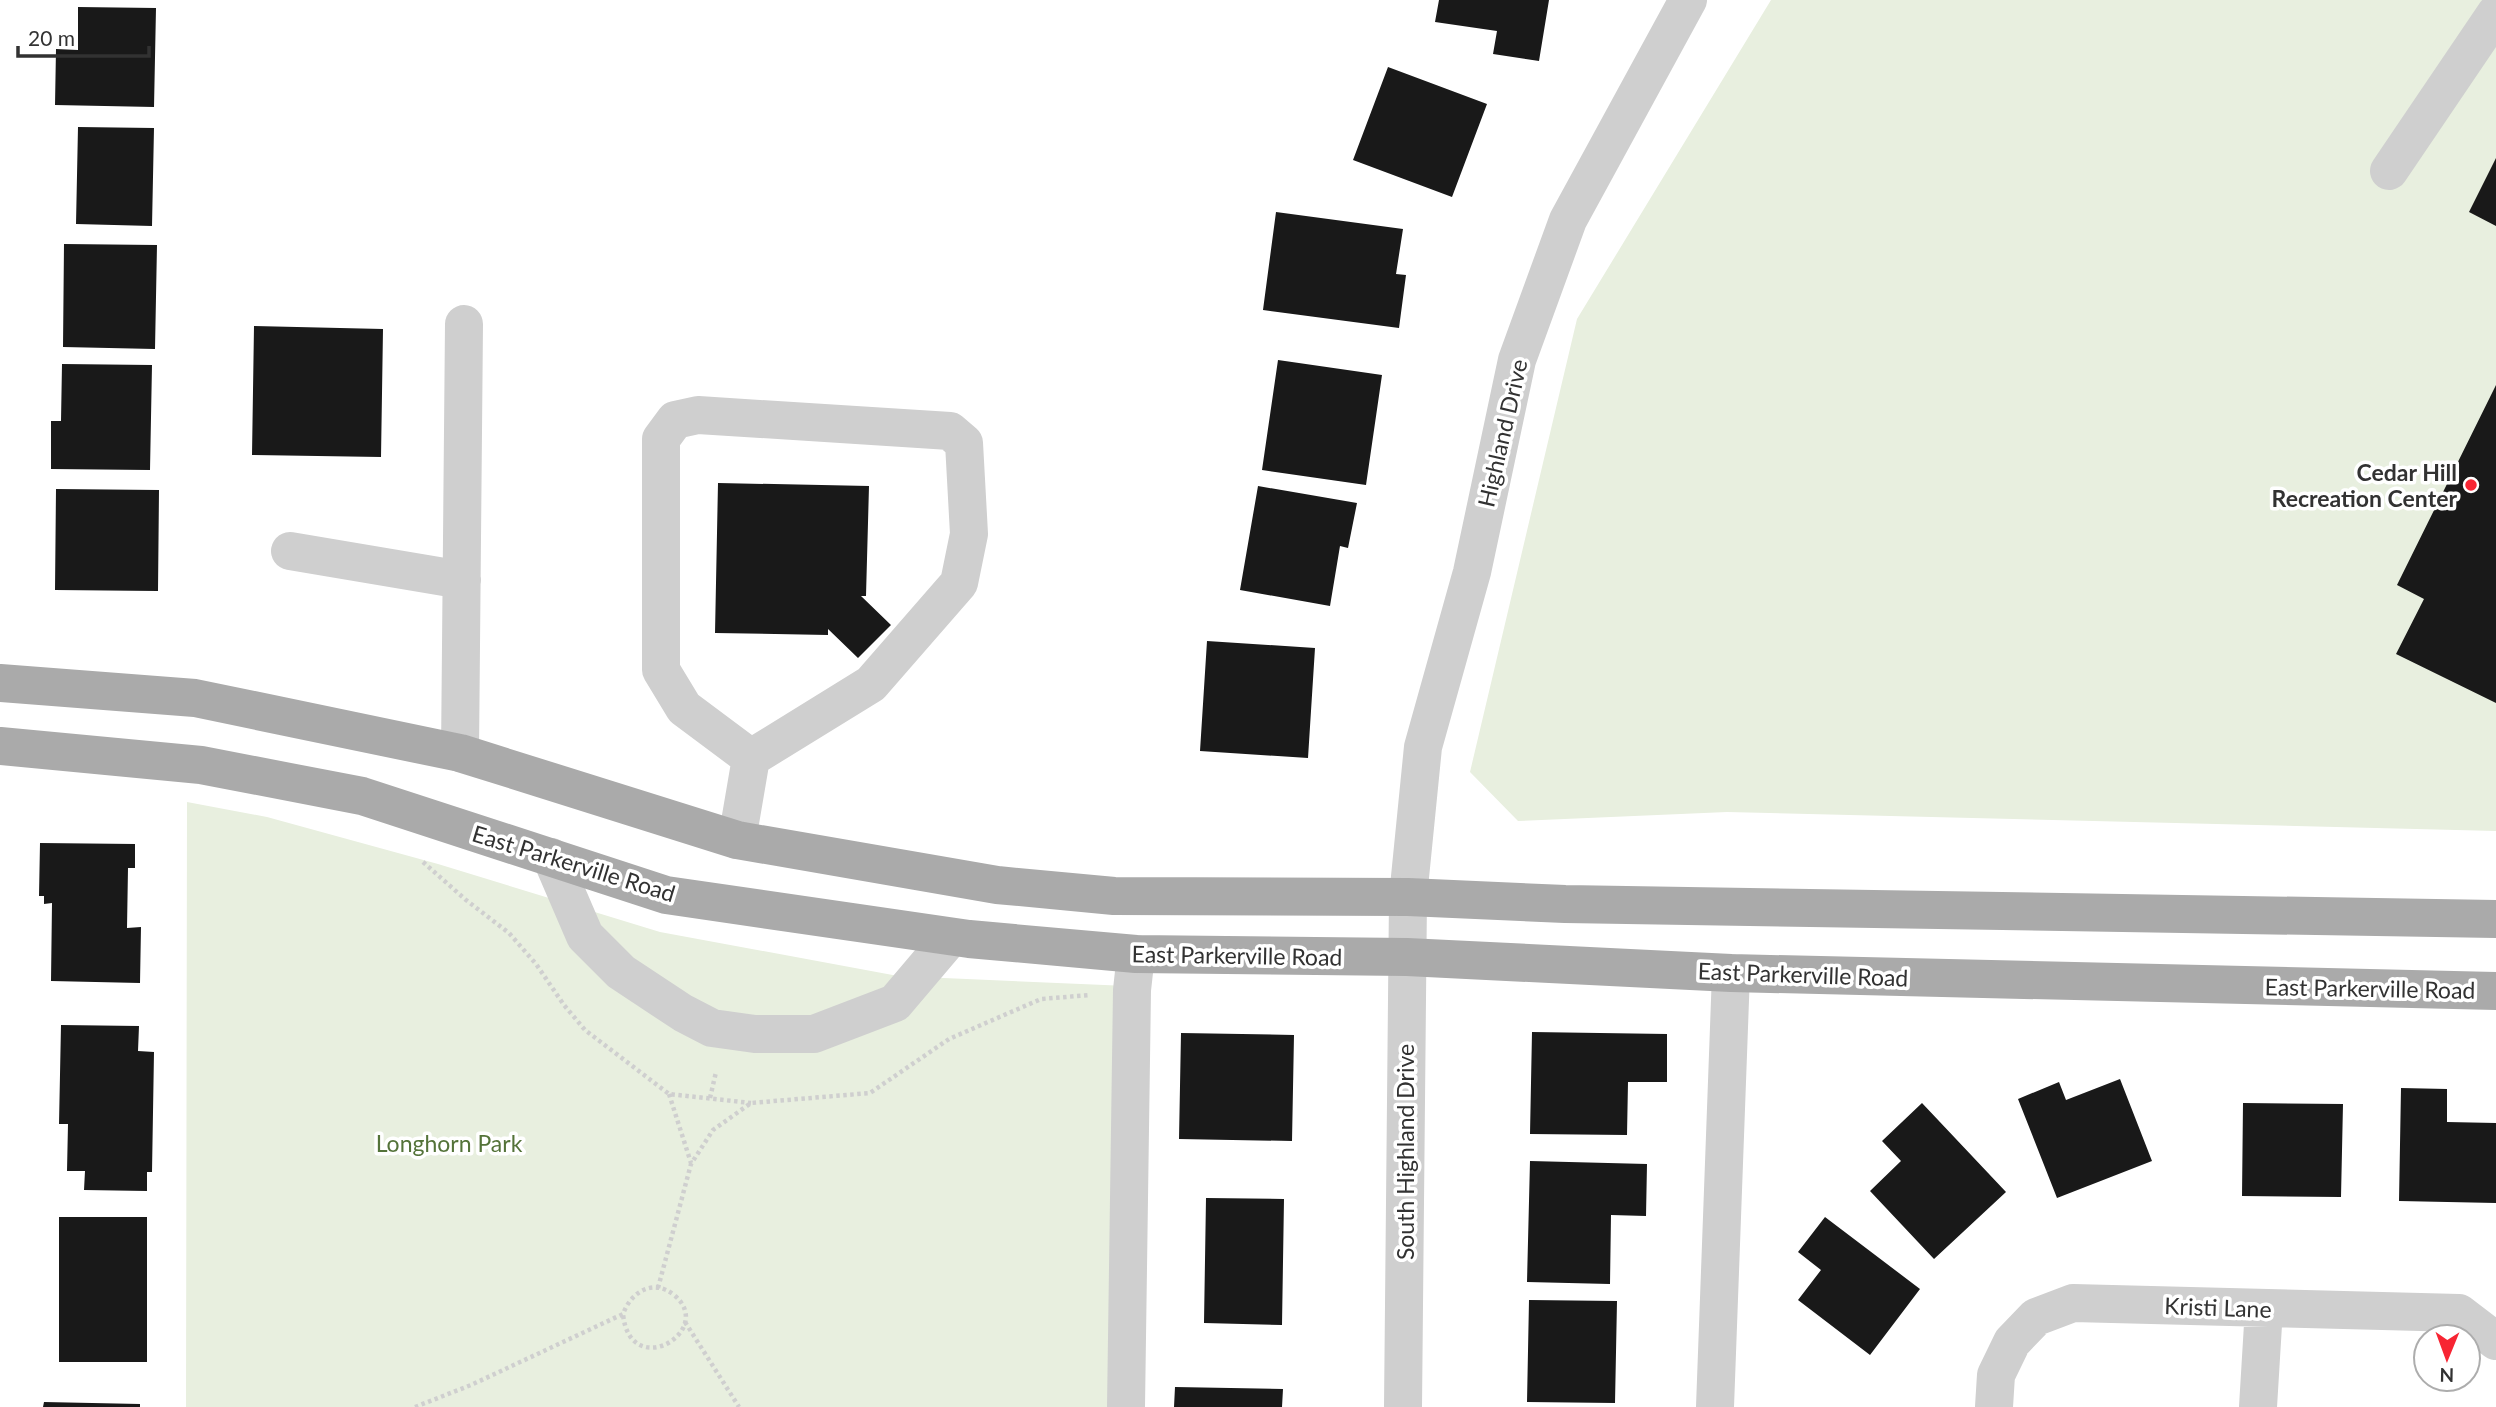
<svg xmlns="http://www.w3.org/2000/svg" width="2496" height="1407" font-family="Lato,sans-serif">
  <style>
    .green { fill: #e8efdf }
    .building { fill: #191919 }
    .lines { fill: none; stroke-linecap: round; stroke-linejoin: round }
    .path { stroke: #cfcfcf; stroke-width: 4.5; stroke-dasharray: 3.5 3.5; stroke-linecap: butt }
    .minor { stroke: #cfcfcf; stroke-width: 38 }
    .major { stroke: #aaa; stroke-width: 38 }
    .poi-dot { fill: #f72533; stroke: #fff; stroke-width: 2.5 }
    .labels { text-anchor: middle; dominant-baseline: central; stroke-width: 7; stroke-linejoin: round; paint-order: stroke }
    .street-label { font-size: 23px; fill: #323232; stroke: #fff }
    .poi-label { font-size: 23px; font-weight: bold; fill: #323232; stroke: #fff; text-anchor: end }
    .park-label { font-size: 23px; fill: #547339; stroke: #fff }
  </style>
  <rect width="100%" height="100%" fill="#fff"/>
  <path class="green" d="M1771,0H2496V831L1727,812L1518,821L1470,772L1577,319Z
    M187,802L267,817L438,864L660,932L898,976L1128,986L1117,1407H186Z"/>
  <path class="building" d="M1439,0H1549L1539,61L1493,54L1497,31L1435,22Z
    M78,7L156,8L154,107L55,105L56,49L78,50Z
    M1388,67L1487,104L1452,197L1353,160Z
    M78,127L154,128L152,226L76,224Z
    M2496,158V226L2469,212Z
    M1276,212L1403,229L1396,274L1406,275L1399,328L1263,310Z
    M64,244L157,245L155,349L63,347Z
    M254,326L383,329L381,457L252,455Z
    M1278,360L1382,375L1366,485L1262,470Z
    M62,364L152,365L150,470L51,469V421H61Z
    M2496,385V703L2396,654L2424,599L2397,585Z
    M718,483L869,486L866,596H861L891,625L858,658L828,629V635L715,633Z
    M1258,486L1357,503L1348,548L1340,546L1330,606L1240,590Z
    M56,489L159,490L158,591L55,590Z
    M1207,641L1315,648L1308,758L1200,751Z
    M40,843L135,844V868H128L127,928L141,927L140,983L51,981L52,903L44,904V896H39Z
    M61,1025L139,1026L138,1051L154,1052L152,1172H147V1191L84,1190L85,1171H67L68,1124H59Z
    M1532,1032L1667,1034V1082H1628L1627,1135L1530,1134Z
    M1181,1033L1294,1035L1292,1141L1179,1139Z
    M2120,1079L2152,1161L2057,1198L2018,1099L2059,1082L2066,1100Z
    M2401,1088L2447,1089V1122L2496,1123V1203L2399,1201Z
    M1922,1103L2006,1192L1934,1259L1870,1191L1901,1161L1882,1141Z
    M2243,1103L2343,1104L2341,1197L2242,1196Z
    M1530,1161L1647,1164L1646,1216L1611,1215L1610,1284L1527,1282Z
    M1206,1198L1284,1199L1282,1325L1204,1323Z
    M59,1217H147V1362H59Z
    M1825,1217L1920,1289L1870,1355L1798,1300L1821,1270L1798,1252Z
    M1529,1300L1617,1301L1615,1403L1527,1402Z
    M1175,1387L1283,1389L1282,1407H1174Z
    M44,1402L140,1404V1407H43Z"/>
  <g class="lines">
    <path class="path" d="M423,862L466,900L509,933L536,964L564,1005L585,1030L669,1094L751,1103
      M669,1094L691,1163
      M710,1098L716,1072
      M658,1288L691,1164L713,1130L751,1103L870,1093L949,1039L1041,999L1090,995
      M685,1322L739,1407
      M415,1407L471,1385L623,1314C631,1292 653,1278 674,1295C717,1330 630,1383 623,1314"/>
    <path class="minor" d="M2389,171L2496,13
      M290,551L462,580
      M460,753L464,324
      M737,840L751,758L871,684L959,583L969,534L964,443L950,431L698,415L675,420L661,439V670L684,708L751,758
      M551,857L585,936L621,972L683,1013L712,1028L755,1034H814L895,1003L951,937
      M1126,1407L1132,990L1136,954
      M1403,1407L1408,897L1423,747L1472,572L1517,360L1568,220L1688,0
      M1715,1407L1731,973
      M1994,1407L1996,1375L2012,1342L2036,1317L2073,1303L2459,1313L2496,1341
      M2258,1407L2264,1308"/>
    <path class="major" d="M0,683L195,698L460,753L737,840L997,885L1114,896L1408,897L1565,904L2496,919
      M0,746L201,765L362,796L666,895L969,939L1136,954L1407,957L1731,973L2496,991"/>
  </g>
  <circle class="poi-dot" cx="2471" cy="485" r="7"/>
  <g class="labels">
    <g class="street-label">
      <text transform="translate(1502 433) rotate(-77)">Highland Drive</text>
      <text transform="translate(574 863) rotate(17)">East Parkerville Road</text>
      <text transform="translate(1237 955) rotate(1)">East Parkerville Road</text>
      <text transform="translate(1803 974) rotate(2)">East Parkerville Road</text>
      <text transform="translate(2370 988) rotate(1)">East Parkerville Road</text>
      <text transform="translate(1405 1152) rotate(-90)">South Highland Drive</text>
      <text transform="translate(2218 1307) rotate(2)">Kristi Lane</text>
    </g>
    <g class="poi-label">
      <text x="2457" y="472">Cedar Hill<tspan x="2457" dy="26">Recreation Center</tspan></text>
    </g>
    <g class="park-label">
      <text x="449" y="1143">Longhorn Park</text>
    </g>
  </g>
  <g transform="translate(2447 1358) rotate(181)"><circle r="33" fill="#ffffff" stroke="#adadad" stroke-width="2"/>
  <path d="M0-5L12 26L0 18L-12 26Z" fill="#f72533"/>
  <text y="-10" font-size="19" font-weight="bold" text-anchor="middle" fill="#323232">N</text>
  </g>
  <path d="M18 46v10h131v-10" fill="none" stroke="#323232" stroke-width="3.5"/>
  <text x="28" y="46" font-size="21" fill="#323232" stroke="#ffffff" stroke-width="5" paint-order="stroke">20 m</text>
</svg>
